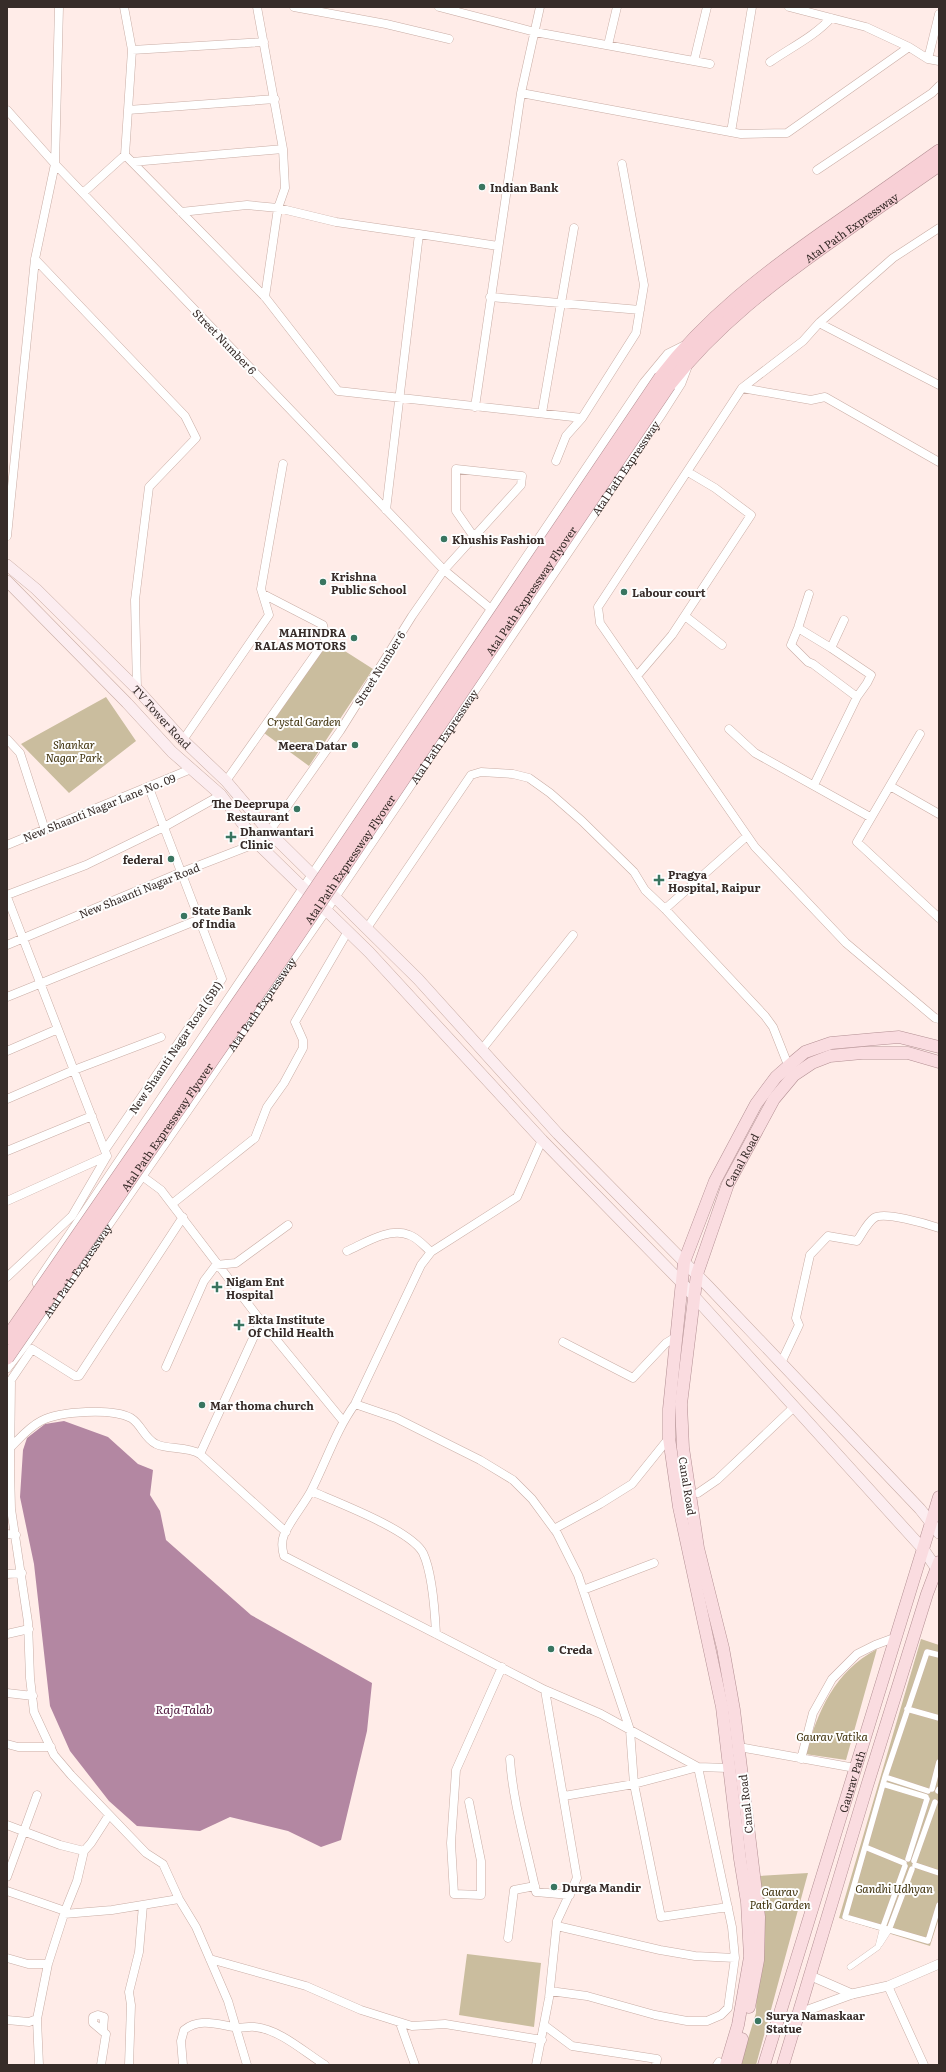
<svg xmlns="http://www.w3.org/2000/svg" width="946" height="2072" font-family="Literata,serif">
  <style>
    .green { fill: #cabd9e }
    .water { fill: #b387a2 }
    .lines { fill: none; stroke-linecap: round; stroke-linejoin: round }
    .pedestrian-casing { stroke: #c9ada5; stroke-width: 6 }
    .minor-casing { stroke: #c9ada5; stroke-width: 9 }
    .tertiary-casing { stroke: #c9ada5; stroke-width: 10 }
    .secondary-casing { stroke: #c9ada5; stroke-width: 12 }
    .primary-casing { stroke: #b38f93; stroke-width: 13 }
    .trunk-casing { stroke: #b38f93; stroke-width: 14 }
    .pedestrian { stroke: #fff; stroke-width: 5.5 }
    .minor { stroke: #fff; stroke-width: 8 }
    .tertiary { stroke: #fff; stroke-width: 9 }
    .secondary { stroke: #fcedf0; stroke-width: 11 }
    .primary { stroke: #fadce0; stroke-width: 12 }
    .trunk { stroke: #f8d0d6; stroke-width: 13 }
    .trunk-bridge-casing { stroke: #b38f93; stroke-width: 14; stroke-linecap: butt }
    .trunk-bridge { stroke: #f8d0d6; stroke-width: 13 }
    .poi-dot { fill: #397560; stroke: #fefefe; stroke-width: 1.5 }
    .labels { text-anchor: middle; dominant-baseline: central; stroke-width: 4; stroke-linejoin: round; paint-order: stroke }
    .poi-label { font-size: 11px; font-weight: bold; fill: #372c29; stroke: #fefefe; text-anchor: start }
    .street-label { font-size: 11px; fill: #372c29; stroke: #fefefe }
    .park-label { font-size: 11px; font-style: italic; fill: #3e300a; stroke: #fefefe }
    .water-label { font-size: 12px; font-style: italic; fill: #521c41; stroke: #fefefe }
  </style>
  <rect width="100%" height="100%" fill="#ffece8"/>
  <path class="green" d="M326,639L373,669L309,766L264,733Z
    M106,697L136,741L69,793L21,744Z
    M921,1639L939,1645V1918L930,1946L839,1918Z
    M877,1649L846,1760L805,1754C820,1709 833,1673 877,1649Z
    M808,1873L756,2065H740L756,2013L759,1876Z
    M467,1954L541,1963L534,2027L459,2015Z"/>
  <path class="water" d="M64,1421L108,1437L138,1464L153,1470L150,1495L160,1511L166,1540L251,1615L372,1683L367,1731L341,1840L321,1847L288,1831L230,1817L200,1831L137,1826L109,1801L70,1751L50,1706L34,1564L20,1497L23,1450L27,1438L45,1424Z"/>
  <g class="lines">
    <defs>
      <path id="pedestrian" d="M939,1655L927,1652L885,1777L845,1917L928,1941L939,1905
        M907,1709L939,1718
        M885,1777L928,1791
        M883,1784L926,1797
        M932,1789L939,1762
        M938,1791L939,1789
        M865,1847L904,1863
        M908,1859L927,1799
        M914,1861L935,1802
        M915,1865L939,1873
        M880,1944L889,1930L912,1869
        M850,1967L878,1947L883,1927L905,1866"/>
      <path id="minor" d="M124,7L132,50L125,155
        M257,7L283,149L285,188L278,208L265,297
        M294,7L386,24L449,39
        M439,7L535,32L710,64
        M789,7L866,27L909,47
        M608,45L617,7
        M132,50L264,42
        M928,59L939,14
        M694,61L707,7
        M770,62C790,48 815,36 831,18
        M521,93L741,134L787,133L909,47L928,59L939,61
        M7,110L55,164L444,570L491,609
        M128,110L275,99
        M731,132L752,7
        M132,162L283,149
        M817,170L932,93L939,86
        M83,193L125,155L265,297L338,391L582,418L636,333L644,285L622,164
        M181,212L247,205L278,208L336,222L419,234
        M939,228L893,258L819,323L803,341L742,388L598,607L600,623L755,847L846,943L935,1018L939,1019
        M35,259L185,416L196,438L149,487L135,600L137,689
        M490,297L640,310
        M819,323L939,385
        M742,388L811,400L825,397L939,462
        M475,407L521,93L540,7
        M542,413L574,228
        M556,461L566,436L582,418
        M386,510L419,234L498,246
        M7,536L35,259L55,164L59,7
        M809,594L798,628L791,645L808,662L813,664L857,697
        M685,616L722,645
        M798,628L831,648L871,675L867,683L857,697L814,785
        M831,648L844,620
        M637,676L672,635L751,515L715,488L688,472
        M729,729L755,753L870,817
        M920,734L857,842L939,918
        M7,739L20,753L45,830
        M183,740L269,615L261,589L283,464
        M226,781L326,639L323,625L263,594
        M890,786L939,814
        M7,845L191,769
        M7,895L86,865L164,827L221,795
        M7,897L107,1156
        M665,909L747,836
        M367,928L471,775L481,772L513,774L529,778L550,793L582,821L634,872L645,890L665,909L765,1016L773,1027L790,1070
        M7,945L182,872L257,843L269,832L340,731L412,616L444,570L521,485L522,476L456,469V511L474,537
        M7,997L200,919
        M483,1048L573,935
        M7,1051L58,1029
        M7,1099L74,1070L161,1037
        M542,1140L517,1197L431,1252L421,1265L355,1404C336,1430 326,1462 311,1491C303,1506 291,1519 284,1535C281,1542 282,1549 284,1556L545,1690L601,1714L698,1767L728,1768L730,1764
        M105,1150L222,979L149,788
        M7,1151L92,1116
        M142,1176L161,1190L261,1321L343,1421
        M7,1201L107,1156
        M172,1204L255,1138L267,1107L284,1083L303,1048V1040L295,1022L348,931
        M183,1217L79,1376H75L32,1349L11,1380L10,1469L11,1509L28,1622L30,1678L34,1712L54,1755L71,1775L146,1853L163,1864L179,1899L196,1927L228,2001L247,2065
        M347,1251C365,1243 389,1227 409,1235C417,1237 425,1247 431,1252
        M7,1277L72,1216L107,1156
        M563,1342L633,1378L666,1343L676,1337
        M781,1363L799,1325L796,1318L810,1255L828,1236L857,1241C862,1234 867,1223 874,1218C884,1211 927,1224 939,1228
        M166,1367L204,1281L216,1265L236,1263L288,1225
        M355,1404L396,1418L480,1460L513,1480L532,1499L557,1533L578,1575L630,1730L634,1784L661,1917L728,1907
        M11,1447C20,1438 29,1427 41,1421C60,1411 112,1408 131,1418C142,1425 144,1438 156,1444C169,1450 186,1446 200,1454L286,1532
        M200,1454L261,1321
        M311,1491C336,1502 411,1530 423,1553C432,1572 435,1613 436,1634
        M698,1493L717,1480L794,1407
        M554,1529L600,1504L632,1484L669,1438
        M7,1534L16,1535
        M7,1574L22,1573
        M583,1590L654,1563
        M7,1634L29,1629
        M7,1693L33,1696
        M7,1744L18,1747H51
        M737,1752L739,1747L855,1768
        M510,1759C513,1804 527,1848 536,1892L570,1895
        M801,1759L813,1713L832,1679L857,1654L875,1645L894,1638
        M469,1802L481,1861V1895L454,1894L451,1843L456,1770L502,1667
        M7,1825L60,1845L84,1851
        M7,1877L37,1795
        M7,1891L65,1911
        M64,1914L112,1910L179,1899
        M557,1926L660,1950L695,1956L735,1958
        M508,1938L514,1890L535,1886
        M7,1958L28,1964H48
        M210,1959L306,1986L361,2010L412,2026L445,2024L542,2040
        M888,1986L924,2065
        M550,1991L587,1996L655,2015L687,2021H707L721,2015L728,2008L735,1958L732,1927L698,1767L634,1784L564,1796
        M7,2020L29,2022L37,2019
        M400,2023L415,2065
        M544,2025L572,2046L657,2059L656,2065
        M39,2065L37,2019L48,1964L65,1911L77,1881L84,1851L91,1843L109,1815
        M101,2065L106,2034L93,2023V2017L98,2015L104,2017L103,2031
        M129,2065L131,2005L129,1992L139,1952L143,1905
        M183,2065L181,2041L184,2030C199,2018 216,2024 234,2027C241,2029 248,2026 255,2027C281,2030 304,2052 325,2065
        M536,2065L549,1998L557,1921L577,1878L545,1690
        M717,2065L719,2062"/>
      <g id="tertiary">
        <path d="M37,1283L644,383L668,354L684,346"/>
        <path id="s1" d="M7,1368L30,1338L326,910L660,416L681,383L687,367"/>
        <path d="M811,1976L852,1994"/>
        <path d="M800,2013L852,1994L888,1986L939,1964"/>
      </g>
      <g id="secondary">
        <path id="s2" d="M7,565L36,589L137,689L183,740L226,781L269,832L418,979L558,1134L708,1286L920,1509L939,1533"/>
        <path d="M7,581L127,703L172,752L221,795L257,843L369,952L542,1140L683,1284L923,1549L937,1569"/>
      </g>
      <g id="primary">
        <path id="s3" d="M749,2007L758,1960L759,1917L734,1710L723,1648L698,1548L683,1448L681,1404L697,1274L728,1184L774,1099L794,1075L812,1063L830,1056L862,1053H908L939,1062"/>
        <path d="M726,2065L738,2025L750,1957L747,1902L740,1859L722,1707L679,1507L669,1438V1409L684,1262L715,1181L740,1134L756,1104L776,1077L793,1062L805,1052L831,1043L875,1039L899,1037L939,1047"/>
        <path d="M735,2065L742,2039"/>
        <path id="s4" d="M764,2065L939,1497"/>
        <path d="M783,2065L867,1786L927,1594L939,1562"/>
      </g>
      <g id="trunk">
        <path d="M661,377C706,318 764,274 825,231C863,205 901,178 939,151"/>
        <path id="s5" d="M669,385C715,326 773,282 834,239C869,214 904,189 939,165"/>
      </g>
    </defs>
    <use href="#pedestrian" class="pedestrian-casing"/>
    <use href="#minor" class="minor-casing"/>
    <use href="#tertiary" class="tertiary-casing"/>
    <use href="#secondary" class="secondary-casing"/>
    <use href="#primary" class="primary-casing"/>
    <use href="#trunk" class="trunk-casing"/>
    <use href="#pedestrian" class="pedestrian"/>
    <use href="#minor" class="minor"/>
    <use href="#tertiary" class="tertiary"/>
    <use href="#secondary" class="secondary"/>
    <use href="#primary" class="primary"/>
    <use href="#trunk" class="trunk"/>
    <defs>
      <g id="trunk-bridge">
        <path d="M7,1338L268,959L661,377"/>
        <path id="s6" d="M7,1358L284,956L669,385"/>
      </g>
    </defs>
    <use href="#trunk-bridge" class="trunk-bridge-casing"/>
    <use href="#trunk-bridge" class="trunk-bridge"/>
  </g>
  <g class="poi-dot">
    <circle cx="482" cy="187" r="4"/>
    <circle cx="444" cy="539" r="4"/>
    <circle cx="323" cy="582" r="4"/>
    <circle cx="624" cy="592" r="4"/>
    <circle cx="354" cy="638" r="4"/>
    <circle cx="355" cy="745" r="4"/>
    <circle cx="297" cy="809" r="4"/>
    <path d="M229 831h4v4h4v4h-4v4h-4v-4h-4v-4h4z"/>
    <circle cx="171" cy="859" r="4"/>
    <path d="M657 874h4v4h4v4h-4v4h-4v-4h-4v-4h4z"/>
    <circle cx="184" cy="916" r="4"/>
    <path d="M215 1281h4v4h4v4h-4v4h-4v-4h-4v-4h4z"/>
    <path d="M237 1319h4v4h4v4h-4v4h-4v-4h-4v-4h4z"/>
    <circle cx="202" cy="1405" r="4"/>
    <circle cx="551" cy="1649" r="4"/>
    <circle cx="554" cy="1887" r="4"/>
    <circle cx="758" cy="2021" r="4"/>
  </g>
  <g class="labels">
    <g class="poi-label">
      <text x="490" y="187">Indian Bank</text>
      <text x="452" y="539">Khushis Fashion</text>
      <text x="331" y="576">Krishna<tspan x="331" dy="13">Public School</tspan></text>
      <text x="632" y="592">Labour court</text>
      <text x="346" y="632" text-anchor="end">MAHINDRA<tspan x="346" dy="13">RALAS MOTORS</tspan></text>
      <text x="347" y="745" text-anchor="end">Meera Datar</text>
      <text x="289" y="803" text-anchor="end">The Deeprupa<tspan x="289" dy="13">Restaurant</tspan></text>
      <text x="240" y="831">Dhanwantari<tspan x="240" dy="13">Clinic</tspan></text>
      <text x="163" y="859" text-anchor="end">federal</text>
      <text x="668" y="874">Pragya<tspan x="668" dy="13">Hospital, Raipur</tspan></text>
      <text x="192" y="910">State Bank<tspan x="192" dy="13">of India</tspan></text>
      <text x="226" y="1281">Nigam Ent<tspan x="226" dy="13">Hospital</tspan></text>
      <text x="248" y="1319">Ekta Institute<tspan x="248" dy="13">Of Child Health</tspan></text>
      <text x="210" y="1405">Mar thoma church</text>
      <text x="559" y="1649">Creda</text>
      <text x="562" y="1887">Durga Mandir</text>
      <text x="766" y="2015">Surya Namaskaar<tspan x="766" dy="13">Statue</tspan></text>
    </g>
    <g class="street-label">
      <text stroke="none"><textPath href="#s5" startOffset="242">Atal Path Expressway</textPath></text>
      <text transform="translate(225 341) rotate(46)">Street Number 6</text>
      <text stroke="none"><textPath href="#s1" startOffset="1092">Atal Path Expressway</textPath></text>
      <text stroke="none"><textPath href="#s6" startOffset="929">Atal Path Expressway Flyover</textPath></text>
      <text transform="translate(379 668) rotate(-58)">Street Number 6</text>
      <text stroke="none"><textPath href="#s2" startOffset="217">TV Tower Road</textPath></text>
      <text stroke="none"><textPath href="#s1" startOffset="768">Atal Path Expressway</textPath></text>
      <text transform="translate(99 807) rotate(-22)">New Shaanti Nagar Lane No. 09</text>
      <text stroke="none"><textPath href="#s6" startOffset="605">Atal Path Expressway Flyover</textPath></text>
      <text transform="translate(139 890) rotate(-22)">New Shaanti Nagar Road</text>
      <text stroke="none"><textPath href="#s1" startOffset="444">Atal Path Expressway</textPath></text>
      <text transform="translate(175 1047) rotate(-56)">New Shaanti Nagar Road (SBI)</text>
      <text stroke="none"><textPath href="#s6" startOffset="281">Atal Path Expressway Flyover</textPath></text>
      <text stroke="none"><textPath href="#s3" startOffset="864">Canal Road</textPath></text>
      <text stroke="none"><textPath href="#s1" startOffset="120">Atal Path Expressway</textPath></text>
      <text transform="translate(688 1486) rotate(81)">Canal Road</text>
      <text stroke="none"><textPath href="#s4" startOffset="297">Gaurav Path</textPath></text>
      <text transform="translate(745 1804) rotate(-96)">Canal Road</text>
    </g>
    <g class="park-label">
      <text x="304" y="721">Crystal Garden</text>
      <text x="74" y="744">Shankar<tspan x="74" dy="13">Nagar Park</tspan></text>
      <text x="832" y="1736">Gaurav Vatika</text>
      <text x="894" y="1888">Gandhi Udhyan</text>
      <text x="780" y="1891">Gaurav<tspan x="780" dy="13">Path Garden</tspan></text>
    </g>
    <g class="water-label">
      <text x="184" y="1709">Raja Talab</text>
    </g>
  </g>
  <rect width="946" height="2072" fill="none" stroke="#372c29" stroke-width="16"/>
</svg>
